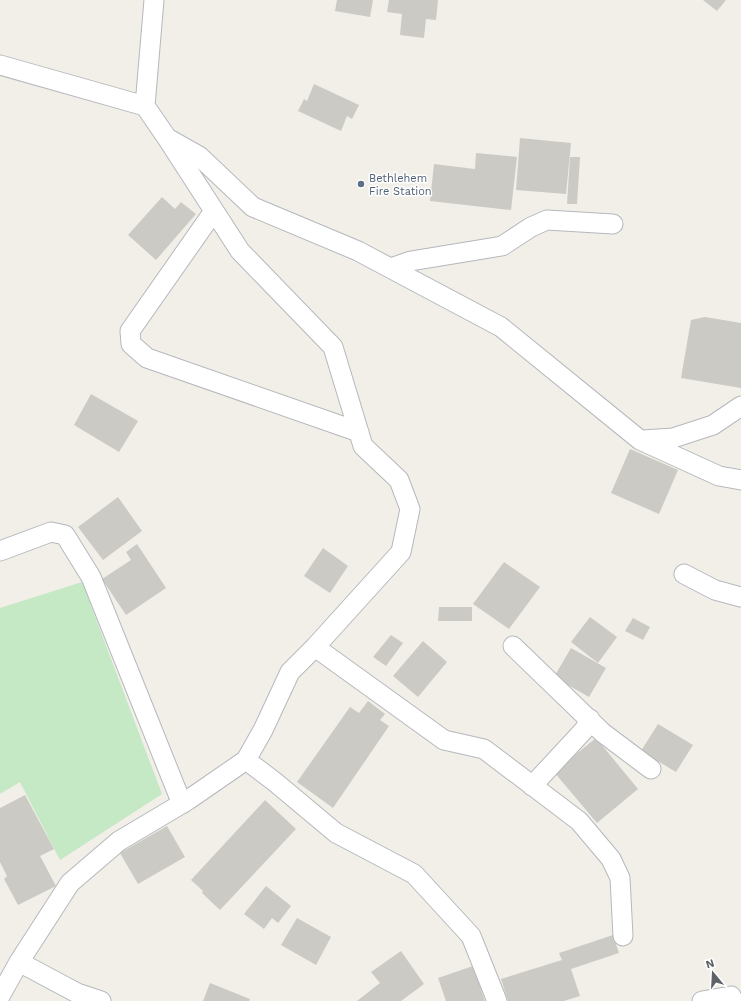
<svg xmlns="http://www.w3.org/2000/svg" width="741" height="1001" font-family="'Work Sans',sans-serif">
  <style>
    .green { fill: #c5e8c5 }
    .building { fill: #cccac5 }
    .lines { fill: none; stroke-linecap: round; stroke-linejoin: round }
    .minor-casing { stroke: #b5b8bc; stroke-width: 21 }
    .minor { stroke: #fff; stroke-width: 19 }
    .service-dot { fill: #5c6f8a; stroke: #fff; stroke-width: 1.5 }
    .labels { text-anchor: middle; dominant-baseline: central; stroke-width: 3; stroke-linejoin: round; paint-order: stroke }
    .service-label { font-size: 11px; fill: #4e5e75; stroke: #fff; text-anchor: start }
  </style>
  <rect width="100%" height="100%" fill="#f1efe8"/>
  <path class="green" d="M82,582L162,794L60,860L20,782L0,794V608Z"/>
  <path class="building" d="M337,0H373L370,17L335,11Z
    M389,0H438L436,20L426,19L424,38L400,35L402,14L387,12Z
    M703,0H726L717,11Z
    M314,84L359,105L352,119L347,116L341,131L298,111L304,99L307,101Z
    M520,138L571,143L566,194L516,190Z
    M476,153L517,157L511,210L430,201L434,164L475,169Z
    M570,157H580L577,204H567Z
    M162,197L175,209L181,202L196,214L156,260L128,235Z
    M705,317L741,323V388L681,378L691,320Z
    M91,394L138,421L119,452L74,425Z
    M630,449L678,470L659,514L611,493Z
    M118,497L142,531L103,560L78,527Z
    M137,544L166,588L126,615L102,579L131,560L126,552Z
    M323,548L348,566L330,593L304,576Z
    M504,562L540,587L509,629L473,604Z
    M439,607H472V621H438Z
    M590,617L617,637L598,663L571,642Z
    M633,618L650,627L643,640L625,631Z
    M391,635L403,643L386,666L373,657Z
    M423,641L447,662L418,697L393,676Z
    M571,648L606,668L589,697L554,677Z
    M368,701L385,714L380,720L389,726L333,808L297,782L350,707L359,713Z
    M658,724L693,745L676,772L641,751Z
    M596,738L638,789L597,823L554,772Z
    M25,795L54,849L40,856L56,886L18,905L4,879L7,876L0,862V808Z
    M265,800L296,829L220,910L202,893L203,891L191,880Z
    M167,826L185,857L138,884L120,853Z
    M266,886L291,906L278,923L272,918L264,929L244,914Z
    M297,918L331,937L316,965L281,945Z
    M613,935L619,953L571,969L580,996L564,1001H508L501,979L562,960L559,953Z
    M401,951L424,984L401,1001H357L380,983L371,972Z
    M473,966L485,1001H446L438,978Z
    M210,983L250,999L249,1001H203Z"/>
  <g class="lines">
    <defs>
      <path id="minor" d="M154,0L145,106L167,138L199,156L253,207L358,251L501,327L640,440L719,476L741,480
        M0,65L145,106
        M214,211L130,331L131,344L147,358L359,432
        M391,268L411,261L502,246L531,227L547,220L613,224
        M643,440L673,438L713,425L741,406
        M0,551L51,532L65,535L91,577L182,804
        M684,574L715,590L741,597
        M513,646L603,733L651,769
        M315,647L444,740L484,749L579,821L611,859L620,878L623,936
        M246,760L275,782L336,833L414,874L471,936L497,1001
        M532,786L584,730L590,719
        M19,962L77,993L101,1001
        M0,996L19,962L70,883L119,841L188,800L246,760L263,730L290,672L315,647L401,552L410,509L399,480L363,446L333,347L240,251L167,138
        M702,1001L731,996L734,1001"/>
    </defs>
    <use href="#minor" class="minor-casing"/>
    <use href="#minor" class="minor"/>
  </g>
  <circle class="service-dot" cx="361" cy="184" r="4"/>
  <g class="labels">
    <g class="service-label">
      <text x="369" y="178">Bethlehem<tspan x="369" dy="13">Fire Station</tspan></text>
    </g>
  </g>
  <g transform="translate(713 973) rotate(342)" stroke="#ffffff" stroke-width="3" paint-order="stroke">
  <path d="M0-3L7 15L0 10L-7 15Z" fill="#5f6368"/>
  <text y="-6" font-size="11" font-weight="bold" text-anchor="middle" fill="#5f6368">N</text>
  </g>
</svg>
